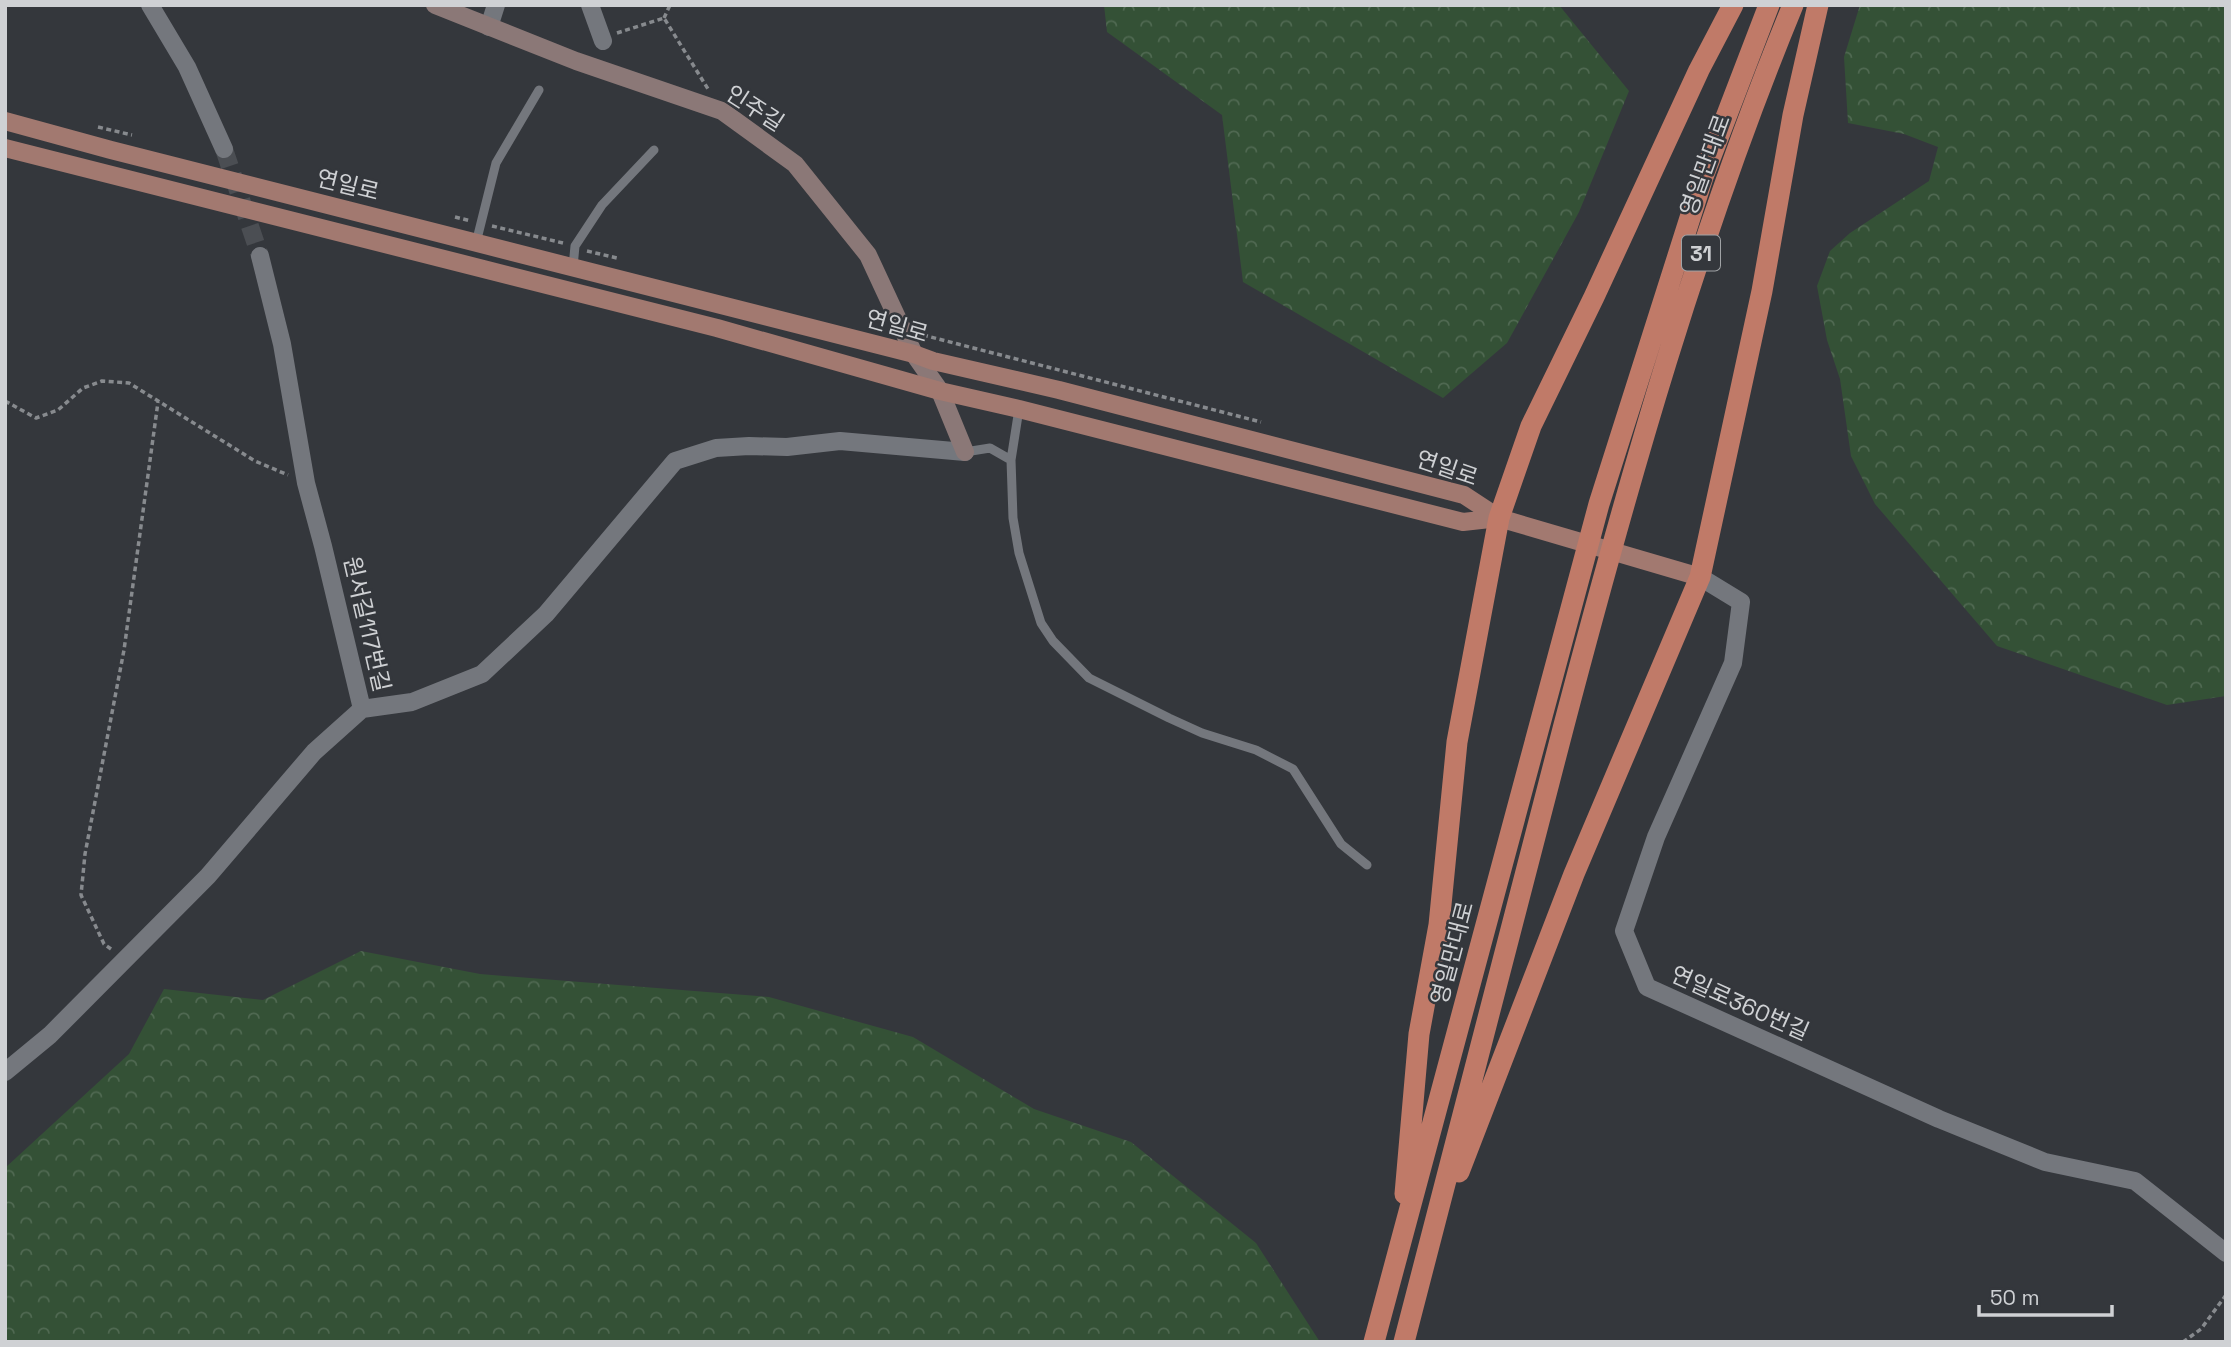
<svg xmlns="http://www.w3.org/2000/svg" width="2231" height="1347" font-family="'Space Grotesk','Noto Sans KR',sans-serif">
  <style>
    .forest { fill: url(#forest-crowns) }
    .lines { fill: none; stroke-linecap: round; stroke-linejoin: round }
    .street-tunnel { stroke: #4b4e53; stroke-width: 18; stroke-dasharray: 18 9; stroke-linecap: butt }
    .path { stroke: #878a8e; stroke-width: 3.5; stroke-dasharray: 5 3.5; stroke-linecap: butt }
    .lane { stroke: #74777d; stroke-width: 9 }
    .street { stroke: #74777d; stroke-width: 18 }
    .secondary { stroke: #8b7877; stroke-width: 18 }
    .primary { stroke: #a27970; stroke-width: 18 }
    .highway { stroke: #c07a68; stroke-width: 21 }
    .labels { text-anchor: middle; dominant-baseline: central; stroke-width: 5; stroke-linejoin: round; paint-order: stroke }
    .shield { fill: #34373c; stroke: #a0a3a6; stroke-width: 2 }
    .shield-label { font-size: 21px; font-weight: bold; fill: #cfd1d4 }
    .street-label { font-size: 23px; fill: #cfd1d4; stroke: #34373c }
  </style>
  <defs>
    <pattern id="forest-crowns" width="20" height="18" patternUnits="userSpaceOnUse" patternTransform="scale(1.75)"><rect width="20" height="18" fill="#345136"/><path d="M2 6a3 3 0 1 1 6 0M12 15a3 3 0 1 1 6 0" fill="none" stroke="#506952"/></pattern>
  </defs>
  <rect width="100%" height="100%" fill="#34373c"/>
  <path class="forest" d="M1104,5H1559L1629,91L1579,212L1507,343L1443,398L1243,282L1222,115L1107,32Z
    M1860,5H2226V696L2167,705L1997,646L1875,504L1851,456L1840,379L1827,340L1817,286L1830,251L1850,233L1929,181L1938,147L1904,134L1848,123L1844,57Z
    M361,951L480,974L769,997L913,1037L1034,1109L1131,1142L1256,1243L1320,1342H5V1168L129,1054L164,989L263,1000Z"/>
  <g class="lines">
    <path class="street-tunnel" d="M224,149L260,256"/>
    <path class="path" d="M664,18L670,5
      M617,33L664,18L708,89
      M98,127L132,135
      M455,217L471,221
      M492,226L563,243
      M587,251L617,258
      M923,335L1261,422
      M5,401L36,418L58,410L83,388L102,381L129,383L255,461L288,475
      M111,949L104,944L81,895L85,854L124,650L158,402
      M2183,1342L2201,1329L2226,1295"/>
    <path class="lane" d="M476,243L496,163L539,90
      M573,267L575,246L602,205L654,150
      M1019,409L1011,460L1013,518L1019,553L1041,623L1053,641L1089,678L1169,718L1202,733L1256,750L1293,769L1341,844L1367,865
      M965,452L990,448L1011,460"/>
    <path class="street" d="M150,5L187,67L224,149
      M590,5L603,41
      M489,27L496,5
      M1700,577L1741,602L1733,663L1656,837L1624,931L1647,987L1939,1119L2045,1162L2135,1181L2226,1253
      M362,709L412,702L482,674L546,614L675,461L716,448L749,446L787,447L840,441L965,452
      M5,1072L50,1035L208,876L314,752L362,709L323,546L306,483L282,344L260,256"/>
    <path class="secondary" d="M435,5L576,61L722,111L795,164L868,255L914,354L940,391L965,452"/>
    <path class="primary" d="M5,121L111,150L914,354L933,361L1059,390L1464,495L1499,518L1463,522L1019,409L940,391L717,328L5,148
      M1499,518L1700,577"/>
    <path class="highway" d="M1459,1172L1574,874L1700,577L1762,291L1793,115L1818,5
      M1405,1194L1419,1034L1439,925L1457,742L1499,518L1531,426L1594,297L1699,70L1733,5
      M1374,1342L1599,504L1703,177L1769,5
      M1404,1342C1457,1136 1509,930 1564,725C1628,482 1697,238 1793,5"/>
  </g>
  <g class="labels">
    <rect class="shield" x="1682" y="235.5" width="38" height="35" rx="5"/>
    <g class="shield-label">
      <text x="1701" y="253">31</text>
    </g>
    <g class="street-label">
      <text transform="translate(755 108) rotate(33)">인주길</text>
      <text transform="translate(1705 165) rotate(-70)">영일만대로</text>
      <text transform="translate(348 185) rotate(14)">연일로</text>
      <text transform="translate(897 326) rotate(16)">연일로</text>
      <text transform="translate(1447 468) rotate(19)">연일로</text>
      <text transform="translate(367 624) rotate(77)">원서길117번길</text>
      <text transform="translate(1452 953) rotate(-75)">영일만대로</text>
      <text transform="translate(1740 1003) rotate(24)">연일로360번길</text>
    </g>
  </g>
  <rect width="2231" height="1347" fill="none" stroke="#cfd1d4" stroke-width="14"/>
  <path d="M1979 1305v10h133v-10" fill="none" stroke="#cfd1d4" stroke-width="3.5"/>
  <text x="1990" y="1305" font-size="21" fill="#cfd1d4" stroke="#34373c" stroke-width="5" paint-order="stroke">50 m</text>
</svg>
